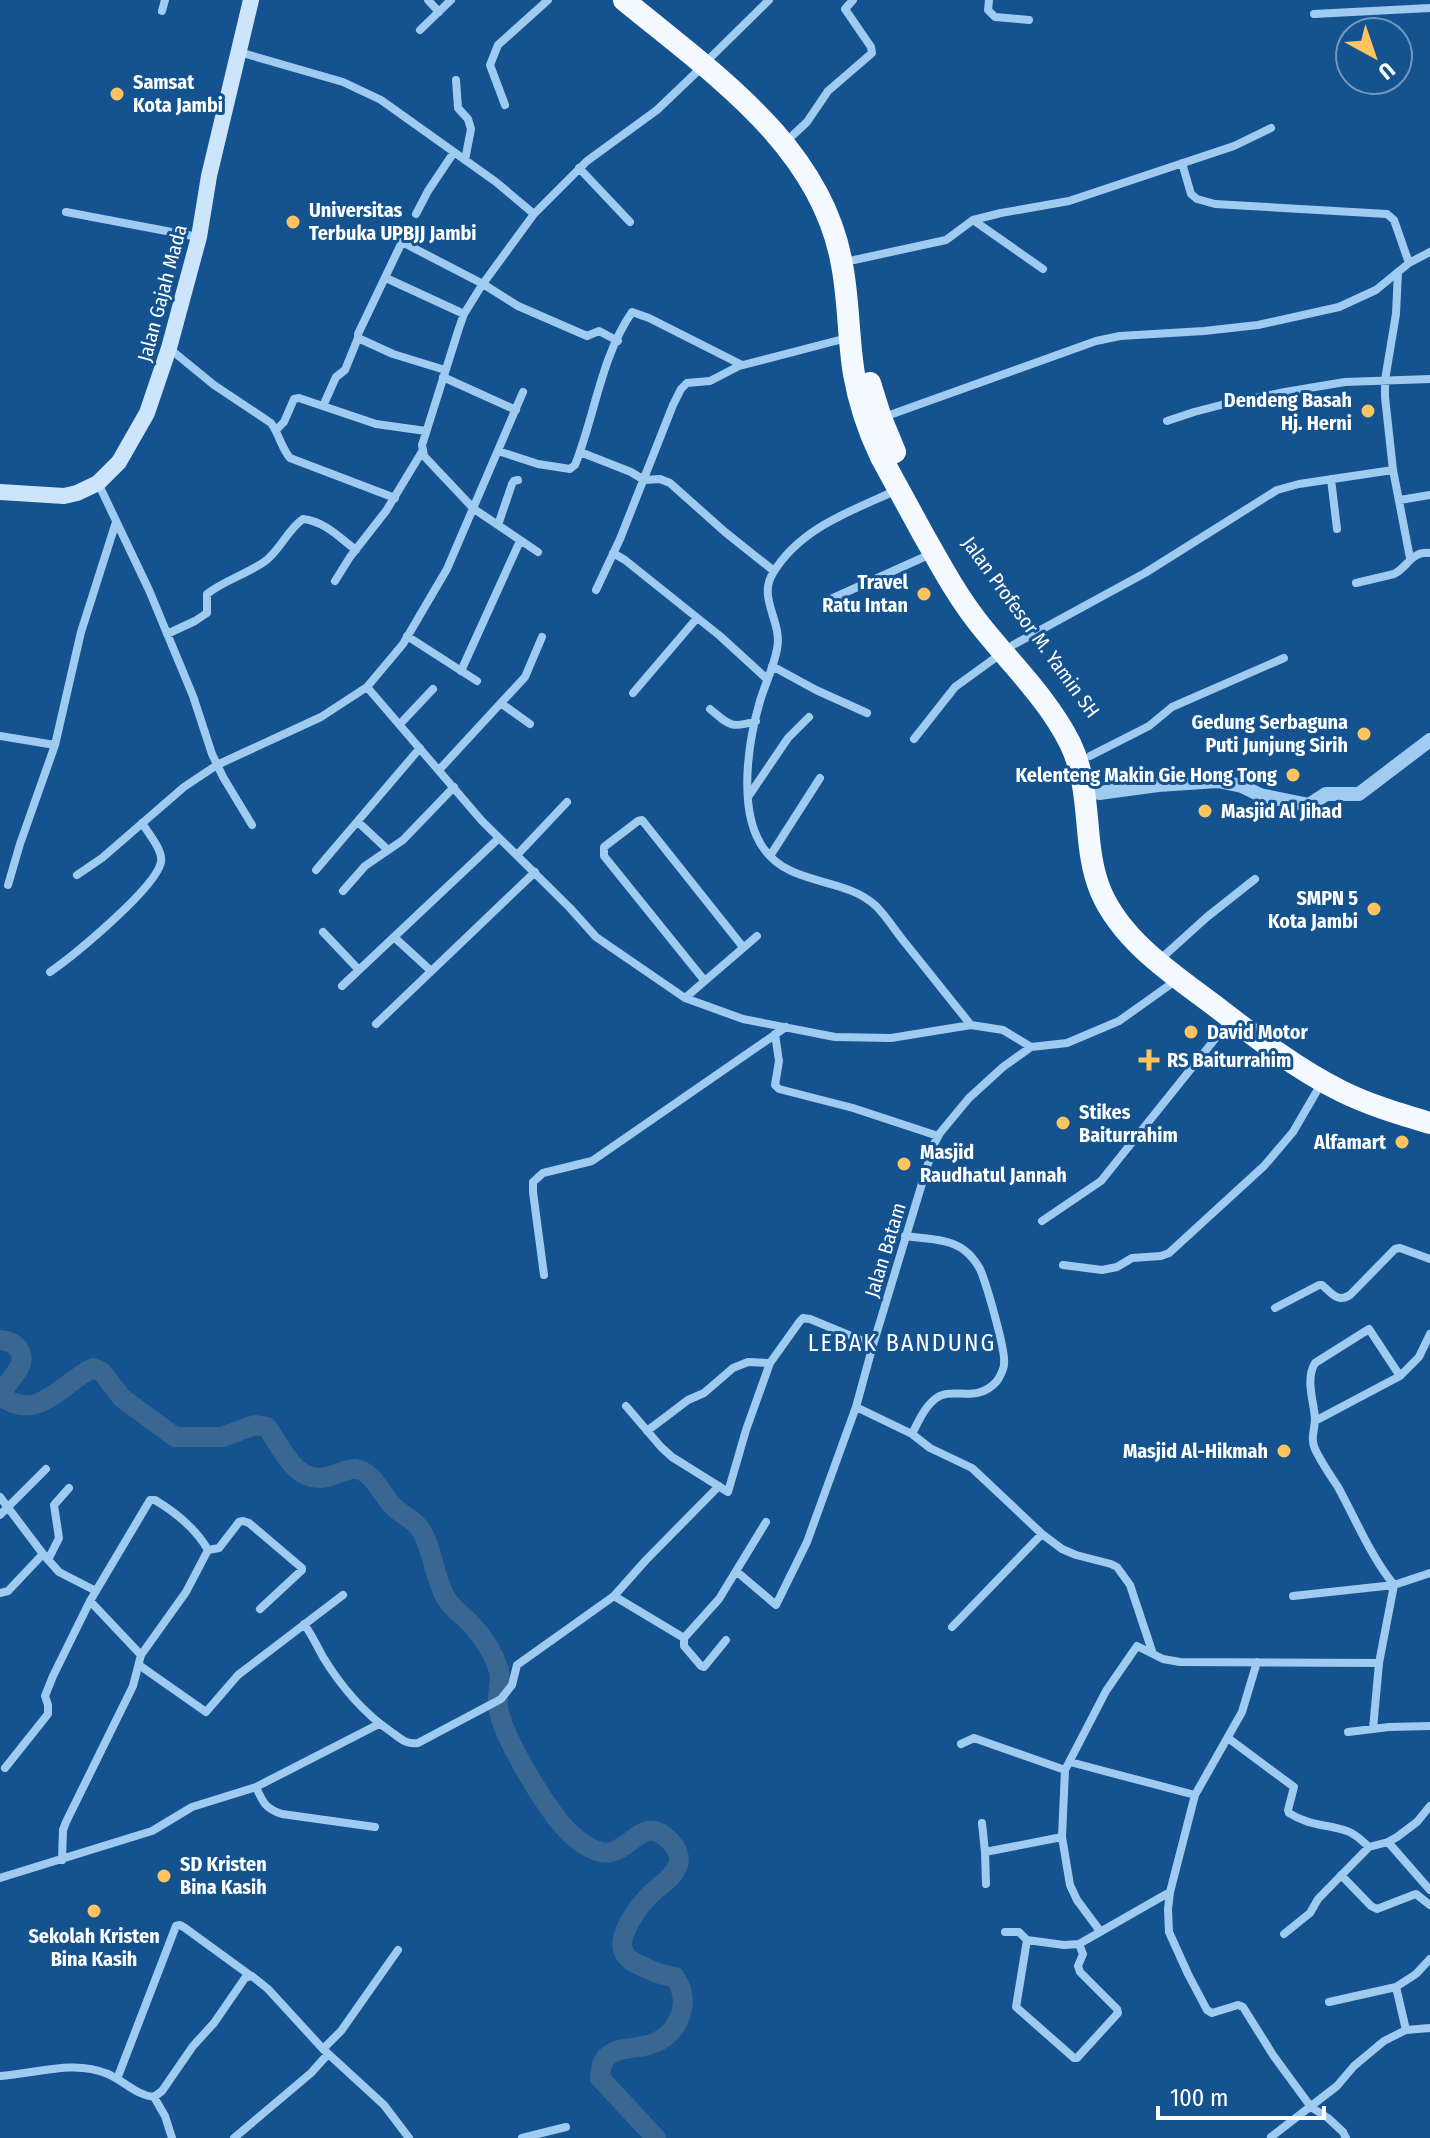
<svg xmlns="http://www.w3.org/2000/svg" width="1430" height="2138" font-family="'Fira Sans Condensed',sans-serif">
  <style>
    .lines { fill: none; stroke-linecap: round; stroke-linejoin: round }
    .river { stroke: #396792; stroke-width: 20 }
    .minor { stroke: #9fcbf1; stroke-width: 8 }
    .tertiary { stroke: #9fcbf1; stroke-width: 14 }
    .secondary { stroke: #cde5fb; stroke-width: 16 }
    .trunk { stroke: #f4f9ff; stroke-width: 22 }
    .poi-dot { fill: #ffc45f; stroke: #14538f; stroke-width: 3 }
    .labels { text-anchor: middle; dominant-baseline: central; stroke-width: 6; stroke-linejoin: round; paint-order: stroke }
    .poi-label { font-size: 20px; font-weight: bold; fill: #fff; stroke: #14538f; text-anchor: start }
    .street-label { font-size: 20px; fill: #fff; stroke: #14538f }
    .quarter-label { font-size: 24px; letter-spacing: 2px; fill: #fff; stroke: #14538f }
  </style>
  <rect width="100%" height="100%" fill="#14538f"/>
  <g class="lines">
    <path class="river" d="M0,1340C7,1341 13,1342 18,1348C31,1366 5,1380 1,1396C37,1424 63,1382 93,1368L102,1372L122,1398L175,1437H222L255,1425L267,1427C281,1447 296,1485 327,1477C336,1475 347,1468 356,1469C374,1472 382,1496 394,1507C403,1516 414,1519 421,1530C432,1546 434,1578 446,1598C452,1609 463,1615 471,1624C483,1637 494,1654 499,1671C502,1682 496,1695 498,1707C503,1738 549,1815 573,1836C583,1845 599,1855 611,1852C634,1847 643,1815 669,1840C676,1847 682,1857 677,1867C672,1880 657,1886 648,1897C638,1907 618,1935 623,1950C626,1960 637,1964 646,1968C656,1973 664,1976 675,1977C682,1988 685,2000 681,2013C675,2033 660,2044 639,2047C628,2049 618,2048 609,2055C601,2061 601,2069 600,2078L656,2138"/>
    <path class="minor" d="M428,0L439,12
      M989,0L988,10L995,17L1029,20
      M162,11L165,0
      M1314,14L1430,8
      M420,30L451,0
      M239,52L343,82L381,100L496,182L534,214
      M709,59L769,0
      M456,80L458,108L468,119L471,129L465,160
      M505,105L490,65L498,45L548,0
      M793,135L807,122L828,91L872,53L871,47L845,9L853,0
      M1182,163L1191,194L1197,199L1215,204L1387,214L1394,220L1409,263
      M579,168L630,222
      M66,212L198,237
      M416,214L428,191L454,152
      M973,220L1043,269
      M854,260L946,240L973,220L1001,213L1069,201L1234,146L1271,128
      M1398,272L1396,314L1385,380V397L1393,470L1410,558
      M386,278L464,314
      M170,349L214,385L271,423C279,434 281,447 290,458L395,498
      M445,370L393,354L358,338V334L402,242L483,284L518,306L587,336L599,331L618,341
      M443,377L516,410
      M523,392L447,569L403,644L367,687L482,821L570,908L596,937L685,998L743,1019L835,1037L891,1038L971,1025L1003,1030L1031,1047
      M323,406L336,377L345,370L358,338
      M884,417L1096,341L1120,336L1204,331L1258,325L1339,307L1376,290L1409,263L1430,252
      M1167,421L1194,412L1221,405L1285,392L1345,382L1430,379
      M276,430L284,422L294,399L299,398L376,424L426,431
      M498,451L538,464L570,469L575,465C595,415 601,357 632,312L649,318L742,365
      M580,452L631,472L644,480L660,479L670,483L725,532L774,571
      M1331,479L1337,529
      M98,483L149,590L193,696L212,754L223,777L252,825
      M897,490C851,511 800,528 773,573C757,598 783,622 777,649C774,667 765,684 760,701C748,742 737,812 764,849C791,887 844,876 876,906C887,917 896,932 906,944C928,971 949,998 971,1025
      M1400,500L1430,495
      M498,525L512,484L514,481L518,480
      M538,552L474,509L424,456L422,445L424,439L459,328L464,314L482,285L534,214L587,161L657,110L703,66
      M613,553L625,560L720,636L767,679
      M335,581L350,557L386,511L423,450
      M1356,583L1394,574C1408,567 1411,551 1430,553
      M596,590L620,539L673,405L681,389L687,383L710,381L739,366L847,338
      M833,598L933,553
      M167,634L195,621L207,613V594C225,580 245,575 264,562C280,551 287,530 303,519C324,521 340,538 356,550
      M407,636L477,681
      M1013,645L1145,573L1277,490L1299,484L1393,470
      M772,666L816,690L867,713
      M461,671L520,541
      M633,693L697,618
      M502,704L530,724
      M710,709C729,725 731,729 756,721
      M400,724L433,689
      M0,736L55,745
      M914,739L955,687L1002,653
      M1090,756L1149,726L1172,707L1284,658
      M439,770L525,677L542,637
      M748,797L788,738L809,717
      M358,822L388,850
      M517,855L567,802
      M770,856L820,778
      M316,870L420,748
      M77,875L102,858L184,787L217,765L321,717L367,687
      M8,885L20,844L55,745L81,632L116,522
      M343,891L365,866L403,840L454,787
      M323,932L359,970
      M394,937L430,970
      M1166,954L1207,917L1255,879
      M50,972C73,956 156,888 161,862C163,850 148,833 142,823
      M704,980L604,856V847L638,821L642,820L743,947
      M342,986L499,838
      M685,998L757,936
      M376,1024L535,872
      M775,1034L779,1061L775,1085L779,1089L853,1108L938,1136
      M1042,1221L1101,1181L1231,1019
      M905,1236C924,1239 949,1238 964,1250C971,1255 976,1262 980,1269C986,1283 1006,1350 1004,1364C1004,1368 1000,1377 997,1381C976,1405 952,1385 935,1399C924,1408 918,1422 912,1434
      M1063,1265L1102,1270L1117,1267L1132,1258L1161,1256L1169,1253L1264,1166L1293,1132L1321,1084
      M544,1275L533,1192V1182L543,1173L592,1161L786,1027
      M1275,1308L1319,1285H1322C1332,1293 1337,1303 1350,1295L1395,1249L1400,1248L1430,1259
      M626,1406L661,1447L672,1457L728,1492L746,1430L770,1363L800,1321L803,1318L810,1319L873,1345
      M856,1407L912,1434L930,1448L972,1468L1042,1534L1062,1549L1076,1555L1111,1564L1117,1567L1130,1585L1152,1651
      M1315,1421L1400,1376L1419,1357L1430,1334
      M647,1431L688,1400L704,1393L733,1368L748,1362L770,1363
      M0,1497L43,1554L59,1572L96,1591
      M0,1515L46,1469
      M208,1550L219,1548L239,1522L243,1521L249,1523L302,1568V1570L260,1609
      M48,1560L59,1538L54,1505L69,1488
      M736,1571L776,1605L807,1542L856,1407L873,1345L934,1144L940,1133L969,1098L1003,1067L1031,1047L1067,1043L1119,1021L1178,979
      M0,1593L8,1591L43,1554
      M614,1596L684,1638
      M1293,1596L1394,1585L1430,1573
      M90,1601L141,1655
      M304,1624C312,1635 317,1646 323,1657C340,1685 364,1713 390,1731C400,1738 406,1745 418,1743L501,1699L512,1685L517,1665L614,1596L646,1560L719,1486
      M952,1627L1042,1534
      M726,1640L704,1667L701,1666L684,1646V1638L719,1599L766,1522
      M1257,1662L1242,1712L1195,1795L1170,1892L1168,1909L1169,1932L1188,1974L1207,2010L1212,2013L1238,2005L1243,2007L1273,2055L1311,2107L1328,2118L1343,2132L1346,2138
      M139,1665L206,1712L238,1675L343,1595
      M1373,1729L1379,1663L1394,1585C1370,1555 1356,1520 1338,1487C1330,1475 1321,1462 1315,1449C1310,1437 1315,1430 1315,1419C1314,1401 1305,1380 1315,1363L1369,1329L1400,1376
      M1348,1732L1389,1727L1430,1726
      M1228,1738L1294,1787L1288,1810L1289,1813C1309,1826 1326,1824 1347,1831C1356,1834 1362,1841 1369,1847
      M961,1744L974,1738L1065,1770
      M1070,1762L1195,1795
      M5,1768L48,1714V1705L45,1696L53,1676L90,1601L150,1500H155C175,1512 196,1529 208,1550L186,1592L141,1655L133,1686L66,1822L63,1830L62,1860
      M256,1787C263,1803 266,1809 282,1814L375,1827
      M982,1823L985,1852
      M1062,1837L1070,1885L1077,1900L1100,1931
      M1388,1842L1430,1890
      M1341,1875L1371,1906L1377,1909L1413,1895L1416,1894L1430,1905
      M0,1878L152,1831L192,1807L256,1787L379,1724
      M986,1884L985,1852L1062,1837L1065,1770L1106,1691L1137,1646L1163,1659L1180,1662L1379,1663
      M1005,1932H1019L1027,1940L1064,1945L1079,1944L1170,1892
      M1284,1934L1310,1913L1318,1899L1369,1847L1388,1842L1397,1837L1417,1822L1430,1806
      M1027,1940L1016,2007L1074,2058H1077L1118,2013L1117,2009L1080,1972L1078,1966L1083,1954L1079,1944
      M1396,1987L1406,2030
      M1329,2002L1396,1987L1416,1974L1430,1959
      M323,2049L341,2031L398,1950
      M0,2076C36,2074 73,2059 108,2074C124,2081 136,2095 154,2097L162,2091L193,2046L214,2023L245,1978L252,1976L268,1989L323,2049L384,2105L409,2138
      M117,2079L176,1926L180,1925L185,1928L251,1976
      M154,2097L165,2116L172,2138
      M1271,2137L1337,2086L1354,2066L1384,2041L1406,2030L1430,2028
      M234,2138L311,2073L328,2054
      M522,2138L566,2127"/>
    <path class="tertiary" d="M1099,793L1158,785L1218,781L1242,786L1260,795L1309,805L1326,794H1359L1430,740"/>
    <path class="secondary" d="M0,492L64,496L77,493L98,483L119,462L147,413L169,348L199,237L209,176L251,0"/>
    <path class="trunk" d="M624,0C711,72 822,146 842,265C849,301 848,338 854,374C859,403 868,430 881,457C895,483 909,508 923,534C940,564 956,594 977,621C1008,661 1047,697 1070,743C1094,792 1081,845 1101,892C1123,943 1177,977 1219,1009C1258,1039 1297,1069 1341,1091C1369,1105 1400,1114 1430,1123
      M870,383L881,418L895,452"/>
  </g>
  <g class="poi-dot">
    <circle cx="117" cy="94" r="8"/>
    <circle cx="293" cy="222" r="8"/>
    <circle cx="1368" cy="411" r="8"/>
    <circle cx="924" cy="594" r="8"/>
    <circle cx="1364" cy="734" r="8"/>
    <circle cx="1293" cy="775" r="8"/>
    <circle cx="1205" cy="811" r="8"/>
    <circle cx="1374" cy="909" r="8"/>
    <circle cx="1191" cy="1032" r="8"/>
    <path d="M1145 1048h8v8h8v8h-8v8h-8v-8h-8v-8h8z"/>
    <circle cx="1063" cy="1123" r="8"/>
    <circle cx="1402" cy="1142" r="8"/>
    <circle cx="904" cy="1164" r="8"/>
    <circle cx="1284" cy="1451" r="8"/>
    <circle cx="164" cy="1876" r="8"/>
    <circle cx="94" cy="1911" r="8"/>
  </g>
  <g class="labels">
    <g class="poi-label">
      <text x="133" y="82">Samsat<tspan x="133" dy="23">Kota Jambi</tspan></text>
      <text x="309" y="210">Universitas<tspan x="309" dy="23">Terbuka UPBJJ Jambi</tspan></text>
      <text x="1352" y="400" text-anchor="end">Dendeng Basah<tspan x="1352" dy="23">Hj. Herni</tspan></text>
      <text x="908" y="582" text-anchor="end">Travel<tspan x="908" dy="23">Ratu Intan</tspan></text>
      <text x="1348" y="722" text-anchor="end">Gedung Serbaguna<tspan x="1348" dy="23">Puti Junjung Sirih</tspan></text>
      <text x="1277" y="775" text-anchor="end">Kelenteng Makin Gie Hong Tong</text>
      <text x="1221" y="811">Masjid Al Jihad</text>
      <text x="1358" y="898" text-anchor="end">SMPN 5<tspan x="1358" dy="23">Kota Jambi</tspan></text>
      <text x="1207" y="1032">David Motor</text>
      <text x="1167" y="1060">RS Baiturrahim</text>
      <text x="1079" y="1112">Stikes<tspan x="1079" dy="23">Baiturrahim</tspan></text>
      <text x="1386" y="1142" text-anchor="end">Alfamart</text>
      <text x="920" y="1152">Masjid<tspan x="920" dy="23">Raudhatul Jannah</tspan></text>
      <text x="1268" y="1451" text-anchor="end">Masjid Al-Hikmah</text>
      <text x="180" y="1864">SD Kristen<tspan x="180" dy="23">Bina Kasih</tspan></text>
      <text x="94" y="1936" text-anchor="middle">Sekolah Kristen<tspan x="94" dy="23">Bina Kasih</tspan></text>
    </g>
    <g class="street-label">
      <text transform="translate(162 293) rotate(-75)">Jalan Gajah Mada</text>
      <text transform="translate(1031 627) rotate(54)">Jalan Profesor M. Yamin SH</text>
      <text transform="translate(885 1250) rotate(-73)">Jalan Batam</text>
    </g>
    <g class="quarter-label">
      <text x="902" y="1343">LEBAK BANDUNG</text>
    </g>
  </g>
  <g transform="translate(1374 56) rotate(140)"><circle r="38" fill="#14538f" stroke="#7298bc" stroke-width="2"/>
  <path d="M0-6L14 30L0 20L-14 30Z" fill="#ffc45f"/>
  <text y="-12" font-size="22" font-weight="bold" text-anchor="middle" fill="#ffffff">U</text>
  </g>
  <path d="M1158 2106v12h166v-12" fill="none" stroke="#ffffff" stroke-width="4"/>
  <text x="1170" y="2106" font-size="24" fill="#ffffff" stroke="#14538f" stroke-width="6" paint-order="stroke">100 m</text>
</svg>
